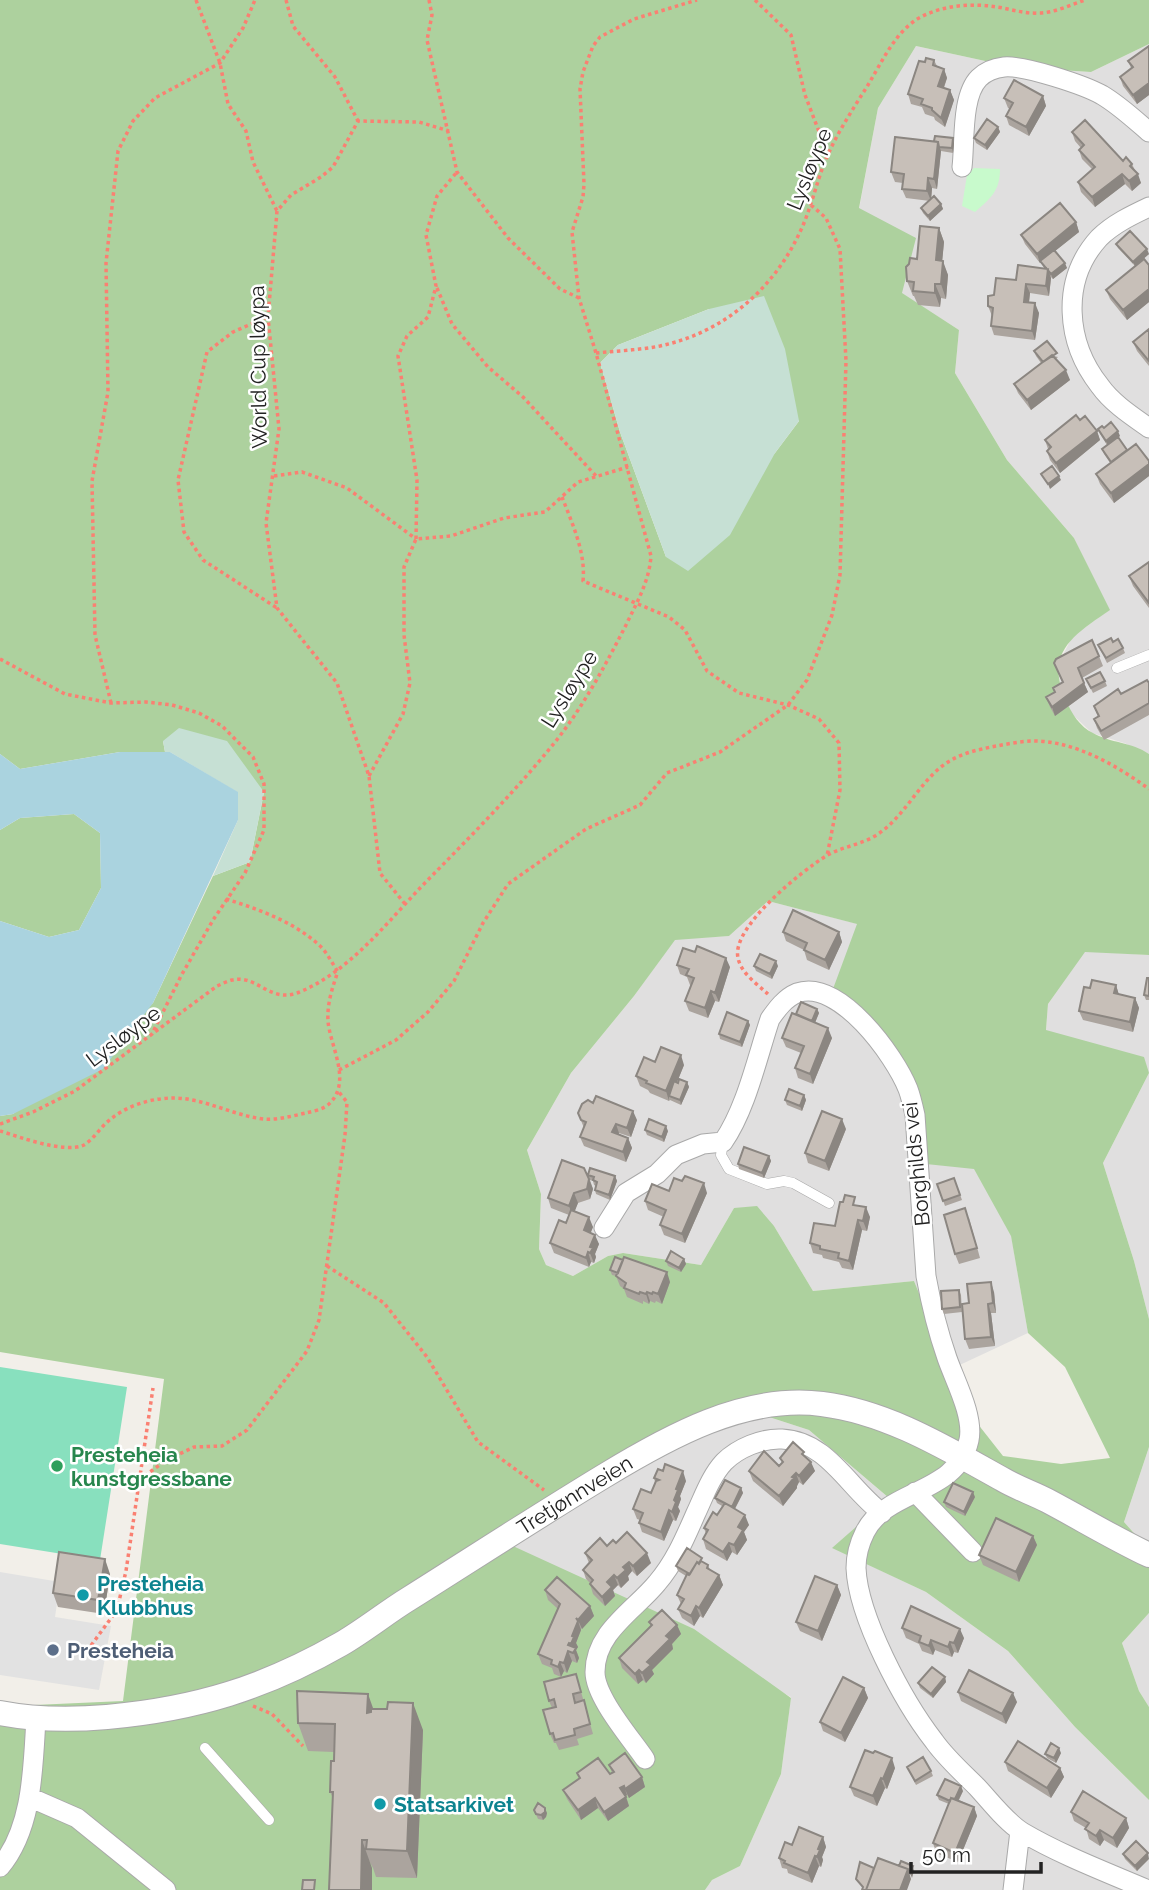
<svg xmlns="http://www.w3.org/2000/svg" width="1149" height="1890" font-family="Raleway,sans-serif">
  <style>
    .residential { fill: #e0dfdf }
    .forest { fill: #add19e; fill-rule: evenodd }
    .wetland { fill: #c6e0d4 }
    .park { fill: #c8facc }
    .pitch { fill: #88e0be }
    .parking { fill: #e2e2e2 }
    .water { fill: #aad3df }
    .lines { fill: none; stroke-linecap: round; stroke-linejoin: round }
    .service-casing { stroke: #a9a9a9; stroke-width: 11 }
    .minor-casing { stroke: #a9a9a9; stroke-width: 21 }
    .tertiary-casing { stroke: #a9a9a9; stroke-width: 26 }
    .path { stroke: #fa8072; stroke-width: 3.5; stroke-dasharray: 3.5 3.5; stroke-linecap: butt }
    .service { stroke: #fff; stroke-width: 10 }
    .minor { stroke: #fff; stroke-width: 19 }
    .tertiary { stroke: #fff; stroke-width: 24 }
    .wall { fill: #aba49e }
    .shaded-wall { fill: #8b8681 }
    .building { fill: #c7bfb8; stroke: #8b8681; stroke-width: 2 }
    .leisure-dot { fill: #2e9e5b; stroke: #fff; stroke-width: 2.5 }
    .culture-dot { fill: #0f9aa8; stroke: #fff; stroke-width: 2.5 }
    .service-dot { fill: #5c6f8a; stroke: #fff; stroke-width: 2.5 }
    .labels { text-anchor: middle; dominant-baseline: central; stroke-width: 5; stroke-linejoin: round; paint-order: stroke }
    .street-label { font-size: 21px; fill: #222; stroke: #fff }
    .leisure-label { font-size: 21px; font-weight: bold; fill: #27864d; stroke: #fff; text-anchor: start }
    .culture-label { font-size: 21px; font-weight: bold; fill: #0d838f; stroke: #fff; text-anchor: start }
    .service-label { font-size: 21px; font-weight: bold; fill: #4e5e75; stroke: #fff; text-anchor: start }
  </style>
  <rect width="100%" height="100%" fill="#f2efe9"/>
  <path class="residential" d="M1149,44V754L1124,743L1092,733L1072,714L1062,691L1057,667L1072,637L1109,610L1074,538L1007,460L955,373L959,330L901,293L859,209L878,108L916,46L1013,67L1091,72Z
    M768,901L858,924L891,1067L926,1163L974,1168L1011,1235L1028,1333L949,1370L914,1281L813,1291L774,1226L734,1208L701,1265L623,1253L608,1256L573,1276L546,1265L539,1249L541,1194L527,1150L571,1073L634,996L675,939L729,936Z
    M1085,951L1149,955V1319L1134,1261L1103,1163L1149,1073L1046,1031L1048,1004Z
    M738,1407L809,1430L890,1499L833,1548L926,1592L1008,1651L1075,1727L1149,1800V1890H705L712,1880L740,1866L781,1774L791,1697L499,1540Z
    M1149,1447V1550L1124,1522Z
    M1149,1613V1707L1139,1691L1122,1643Z"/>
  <path class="forest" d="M0,0H1149V44L1091,72L1013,67L916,46L878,108L859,208L916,238L902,293L959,330L955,373L1007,460L1074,538L1110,610C1074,635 1044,652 1066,700C1071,713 1080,727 1093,733C1110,743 1132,742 1149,754V955L1085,952L1048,1004L1046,1030L1144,1057L1149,1073L1103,1163L1134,1261L1149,1319V1447L1124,1522L1149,1550V1613L1122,1643L1139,1691L1149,1707V1800L1075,1727L1008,1651L926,1592L832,1548L889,1498L809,1430L738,1407L500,1540L694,1629L791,1698L781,1774L740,1866L712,1880L705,1890H0V1703L12,1706L123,1701L164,1379L0,1352V1116L13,1114L153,1003L213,876L250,862L264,792L163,741L165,752H120L20,769L0,754ZM709,309L799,421L775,453L666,557L620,432L600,363L618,345ZM768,901L857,924L830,997L891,1067L926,1164L974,1169L1011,1236L1028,1333L1065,1367L1110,1458L1061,1464L1003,1456L966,1409L914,1281L813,1291L774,1226L757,1206L734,1208L701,1265L623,1253L608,1256L573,1276L546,1265L539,1249L541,1194L527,1150L571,1073L634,996L675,940L729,936Z
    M74,814L100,833L101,888L79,930L49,937L0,921V830L20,818Z"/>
  <path class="wetland" d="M764,296L785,349L799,421L775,453L730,535L688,571L666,557L620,432L600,363L618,345L709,309Z
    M179,728L227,741L264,792L250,862L213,876L238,820L237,792L170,752H165L163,741Z"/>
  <path class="park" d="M974,168L1000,169C1000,191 991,198 975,212L962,206L967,175Z"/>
  <path class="pitch" d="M0,1367L127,1387L100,1560L0,1544Z"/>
  <path class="parking" d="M0,1572L60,1582L55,1617L111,1626L99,1690L0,1675Z"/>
  <path class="water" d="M120,752H170L238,792V820L153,1003L103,1069L13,1114L0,1116V921L49,937L79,930L101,888L100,833L74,814L20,818L0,830V754L20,769Z"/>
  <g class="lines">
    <defs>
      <path id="service" d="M1117,668L1149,655
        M723,1142L721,1155L729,1169L767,1184L784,1181L793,1183L829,1203
        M205,1748L269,1820"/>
      <path id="minor" d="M962,167C965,143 961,96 979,78C985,72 995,68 1004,67C1024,65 1084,85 1102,95C1119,105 1134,119 1149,132
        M1149,207C1132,215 1113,224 1099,238C1060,281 1066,343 1100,386C1112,403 1132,416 1149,428
        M604,1228L626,1193L657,1174L676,1155L703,1144L723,1142C746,1109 757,1058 770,1019C777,1009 785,998 797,993C839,978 895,1056 908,1089C911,1097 913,1106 915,1115L926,1276C931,1304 938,1332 947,1358C955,1381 974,1416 969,1440C957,1495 887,1488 865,1532C860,1542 856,1556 856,1568C858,1617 903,1701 934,1741C946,1758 962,1772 977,1787C991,1802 1005,1821 1022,1832C1061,1855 1106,1872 1148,1890
        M915,1492L973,1552
        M645,1759C630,1737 595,1697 595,1672C595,1632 635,1610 657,1583C675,1562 685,1538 696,1513C704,1496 711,1476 724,1462C738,1448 762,1438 782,1439C828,1441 849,1489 882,1513
        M29,1797L77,1818L166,1890
        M0,1867C33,1828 33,1767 36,1718
        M1013,1890L1020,1831"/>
      <g id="tertiary">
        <path id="s1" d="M0,1713C36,1720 71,1720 107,1717C196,1709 264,1688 341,1644C365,1630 387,1612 410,1598C475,1557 538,1516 604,1476C668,1437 745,1394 822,1404C887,1412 946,1448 1002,1479C1017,1488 1033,1493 1048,1501C1082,1519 1115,1539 1149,1555"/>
      </g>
    </defs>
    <use href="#service" class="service-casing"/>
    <use href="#minor" class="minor-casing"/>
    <use href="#tertiary" class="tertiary-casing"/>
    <path class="path" d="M196,0L220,63L228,104L246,131L253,162L277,211
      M286,0L293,26L335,77L358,121
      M429,0L432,15L427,40L457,172L508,238L560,289L579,298
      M755,0L791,35L805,95L828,155
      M437,288L452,324L488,367L523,397L597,477
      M267,317L233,332L207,352L178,480L184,532L203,560L277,608
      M596,353C617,351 639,350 660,346C722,333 772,291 799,234C811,210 816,183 826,159C837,133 853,109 868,85C882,62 895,32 919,18C942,5 972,3 997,7C1011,9 1024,14 1039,13C1054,13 1070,5 1085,0
      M274,476L302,472L347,488L416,539
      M562,497C572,523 586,553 583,581L669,617L685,630L707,671L739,693L788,705L819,719L839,743L840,790L827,856
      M416,539L417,480L398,356L407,336L428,317L436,286L426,235L437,196L457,172
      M0,659L65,694L111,703L146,702L172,705L199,713L222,726L253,757L264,784V830L245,873L213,920L181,976L152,1034
      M111,703L95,635L92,481L108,392L106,263L118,151L133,121L155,98L220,63L243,28L255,0
      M369,776L403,714L410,683L404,635V567L416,539L451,536L504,518L545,512L578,482L628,467
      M226,899C258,909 294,922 319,945C327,952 332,963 338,972
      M405,904L380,873L369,776L337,683L277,608L266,523L279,429L268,317L277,211L291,195L321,177L333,167L358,121L419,122L449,131
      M768,994C757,984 741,973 738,958C731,927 802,871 826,856C841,847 860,845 875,836C903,819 917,786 941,767C957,754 976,750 996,746C1008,744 1021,741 1033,741C1075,741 1116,765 1149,789
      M339,1070L396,1040L428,1012L454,981L483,923L508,884L586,829L640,805L667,773L720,752L788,705L807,680L832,615L840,575L846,361L840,249L826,218L811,205
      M0,1124L33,1112L75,1091L217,986C222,984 227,981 232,980C259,974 270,1006 302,991C350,970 385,925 421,887C465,842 511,796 551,747C581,711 605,666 626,625C637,602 649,582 651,556L596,353L579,298L572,232L583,197L584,184L580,89L583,72L593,46L600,37L634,19L697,0
      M0,1131C20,1137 65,1154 84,1145C94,1139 101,1126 111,1119C124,1108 143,1101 160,1099C197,1093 228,1115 264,1119C278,1120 292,1116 306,1113C314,1111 325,1109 330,1103C352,1081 330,1046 328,1021C327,1004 332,989 337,974
      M327,1266L384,1303L427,1357L478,1442L544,1490
      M139,1480L165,1461L194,1447L222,1446L247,1430L307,1351L319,1320L345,1135L347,1102L338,1091
      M87,1651L117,1610L126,1571L153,1388
      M253,1706L272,1714L303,1746"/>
    <use href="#service" class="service"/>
    <use href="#minor" class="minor"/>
    <use href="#tertiary" class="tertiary"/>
  </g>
  <path class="wall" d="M1149,46V95L1137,104L1123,86L1120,77L1131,68L1128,61Z
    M934,60L937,66L944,69L947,78L944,88L950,90L954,100L945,127L935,120L934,117L925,114L922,107L911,104L908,94L925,62Z
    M1043,96L1046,106L1029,136L1009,125L1006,116L1010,109L1008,108L1004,98Z
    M998,127L1000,132L987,150L976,143L974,138Z
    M1072,132L1123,161L1132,164L1141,183L1132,191L1125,184L1095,207L1081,192L1078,182L1092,169L1082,159L1079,150L1081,148L1075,141Z
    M895,137L954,143L953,153L941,151L937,189L932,188L931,200L941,204L943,209L930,221L923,213L921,208L930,201L906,198L902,189L903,183L895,182L891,172Z
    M1076,222L1079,232L1055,251L1067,268L1053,279L1050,276L1051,278L1049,296L1030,293L1029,302L1039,313L1035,340L994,335L991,326L992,316L988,306L994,295L1016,280L1044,268L1041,263H1040L1025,244L1021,235Z
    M939,228L944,242L942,261L948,275L946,299L941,298L940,307L918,305L914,296H913L907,281L909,264L917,259Z
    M1116,244L1149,254L1135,266L1149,265V302L1127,320L1110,299L1106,290L1135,266L1118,248Z
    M1149,329V366L1137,351L1133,342Z
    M1034,351L1058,357L1056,359L1070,380L1031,410L1018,393L1014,384L1041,363L1036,356Z
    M1080,420L1097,431L1100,440L1060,473L1050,460L1047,451L1048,449L1045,440Z
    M1104,428L1120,436L1118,437L1128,451L1149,461V476L1114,503L1100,484L1096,474L1111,464L1104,454L1102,449L1107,445L1100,434L1098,429Z
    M1149,562V608L1133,586L1129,576Z
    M1098,645L1123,648L1125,653L1107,663Z
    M1099,656L1103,666L1082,678L1088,692L1055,716L1050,707L1046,697L1054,692L1053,688L1062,682L1054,663Z
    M1086,679L1105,681L1107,686L1093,693Z
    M1149,683V715L1104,740L1097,728L1094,719L1098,717L1094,706Z
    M783,932H839L842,942L829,970L807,960L804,950L786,941Z
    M677,965L730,967L719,1002L715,1001L708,1018L689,1011L685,1001L691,985H690L687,977L680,974Z
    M754,966H778L772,979L756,971Z
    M1149,978V1000H1146L1144,995Z
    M1116,985L1119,995L1135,998L1139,1008L1133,1032L1083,1020L1079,1011L1090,988Z
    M817,1009L819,1013L815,1023L832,1038L813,1084L798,1078L795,1068L801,1053L786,1047L782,1038Z
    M748,1021L750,1025L742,1047L720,1039L719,1034Z
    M655,1062L684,1065L677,1082H687L689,1087L681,1105L670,1100L669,1101L650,1093L648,1090L640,1086L636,1076Z
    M804,1095L806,1100L802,1111L787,1105L785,1100Z
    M578,1113L637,1120L631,1137L619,1133V1134L628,1138L632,1148L626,1162L584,1146L580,1137L584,1128Z
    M846,1129L829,1171L808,1163L805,1153Z
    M645,1130L668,1131L664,1142L647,1135Z
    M769,1156L771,1161L764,1178L739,1169L738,1164Z
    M588,1175L615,1176L617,1181L610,1200L596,1194L595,1190L596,1186L594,1185L593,1181L590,1180L593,1189L590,1199L578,1203L574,1211L593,1227L590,1233L599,1244L595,1254L596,1257L594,1263L591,1262L589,1267L554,1253L550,1243L566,1223L569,1215L551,1208L548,1198Z
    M954,1178L962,1200L945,1206L937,1184Z
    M669,1191L707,1193L685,1243L664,1235L660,1225L664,1217L648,1210L645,1201Z
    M858,1206L870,1217L867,1231L862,1230L853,1270L842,1268L839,1262L823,1258L822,1255L813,1253L810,1243L835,1226Z
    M969,1218L980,1258L959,1264L955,1254Z
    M684,1259L686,1264L681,1272L668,1266L666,1261Z
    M610,1270L670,1282L662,1304L656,1301L655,1303L650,1301L649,1304L643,1301V1304L627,1297L624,1289L620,1286L616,1276L612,1275Z
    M959,1290L961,1295L962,1312L944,1314L942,1309Z
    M994,1292L996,1313H991L995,1346L969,1349L965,1339L969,1303Z
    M780,1458H806L815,1471L803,1485L799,1482L797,1486V1488L783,1506L753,1481L749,1471L779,1466L782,1463Z
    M654,1478L686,1481L680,1496L681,1499L678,1507L680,1511L676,1521L673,1520L664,1541L642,1532L639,1523L640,1520L637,1519L633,1509L651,1493L655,1482Z
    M741,1488L743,1493L735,1509L749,1525L744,1532L747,1540L737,1555L732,1552L727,1561L706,1549L703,1539L706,1534L704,1528L717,1515L722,1506L717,1503L715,1498Z
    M975,1497L965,1516L946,1507L944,1502Z
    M1033,1536L1037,1545L1019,1582L983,1565L979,1555Z
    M616,1543L651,1563L637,1576L632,1571L628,1576L629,1580L621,1588L618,1585L613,1590L615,1596L605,1606L593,1594L590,1584V1583L586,1579L583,1570L589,1563L585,1553Z
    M704,1563L708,1565L710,1570L719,1575L723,1585L703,1618L700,1616L694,1626L682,1618L678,1609L681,1604L677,1595L686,1576L678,1571L676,1566Z
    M110,1574L104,1614L58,1607L53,1593Z
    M837,1585L841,1595L822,1641L800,1631L796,1622Z
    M545,1590L590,1606L594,1616L582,1629L581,1628V1630L576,1643L578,1647L576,1650L579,1658L577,1663L572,1661L567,1673L564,1671L561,1677L554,1674L552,1668L542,1664L538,1654L558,1609L548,1600Z
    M649,1622L677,1625L681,1634L672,1644L673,1649L652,1670L654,1674L646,1683L643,1680L638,1684L622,1668L619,1658L651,1626Z
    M902,1628L964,1638L958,1653L954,1652L952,1657L935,1650L933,1655L922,1651L919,1644L906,1638Z
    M576,1674L593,1734L577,1739L579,1745L559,1750L556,1743H554L550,1734L552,1708L549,1701Z
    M945,1677L946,1682L933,1698L920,1688L918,1683Z
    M864,1688L868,1698L845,1742L823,1731L820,1722Z
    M958,1692L1017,1702L1006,1724L961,1701Z
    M373,1709L423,1730L417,1878L376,1877L373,1868L333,1798L330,1792L334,1752L308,1751L298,1723Z
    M873,1753L895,1768L887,1789L885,1788L877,1806L854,1796L850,1787Z
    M1061,1753L1056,1763L1047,1758L1045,1754Z
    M1005,1762L1060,1768L1064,1777L1051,1798L1008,1771Z
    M609,1765L642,1777L645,1787L629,1798L627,1795L626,1796L629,1806L608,1821L598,1808L581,1820L567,1799L563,1790L579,1779L577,1773L610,1774L612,1773Z
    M907,1767L931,1771L933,1776L916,1785Z
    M963,1791L959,1800L974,1807L977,1816L958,1862L936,1853L933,1843L949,1804L939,1800L937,1795Z
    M534,1810L547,1813L546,1817L543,1820L538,1819Z
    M1071,1812L1126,1818L1129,1828L1117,1848L1104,1840L1100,1846L1089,1839L1086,1828L1074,1821Z
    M823,1837L826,1847L822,1857L823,1860L821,1867L819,1866L812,1883L788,1873L787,1869L782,1868L779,1858L792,1845Z
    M1148,1853L1137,1871L1125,1859L1123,1854Z"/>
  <path class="shaded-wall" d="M944,69L947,78L941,95L938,86Z
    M1149,83V95L1137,104L1133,95Z
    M950,90L954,100L945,127L941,118Z
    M1043,96L1046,106L1029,136L1026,127Z
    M998,127L1000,132L987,150L985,145Z
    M953,138L954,143L953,153L952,148Z
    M938,142L941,151L937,189L934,179Z
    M1122,174L1125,184L1095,207L1092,197Z
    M1138,174L1141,183L1132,191L1129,181Z
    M928,178L932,188L931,201L927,191Z
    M941,204L943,209L930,221L928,216Z
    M1076,222L1079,232L1040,263L1037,254Z
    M939,228L944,242L941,274L936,260Z
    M1147,249L1149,254L1135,266L1133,262Z
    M943,261L948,275L946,299L941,284Z
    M1065,263L1067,268L1053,279L1051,274Z
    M1048,269L1051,278L1049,296L1046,286Z
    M935,284L941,298L940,307L935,293Z
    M1026,284L1030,293L1028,311L1024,302Z
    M1149,289V302L1127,320L1123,310Z
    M1035,303L1039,313L1035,340L1032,331Z
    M1066,370L1070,380L1031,410L1027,400Z
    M1097,431L1100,440L1060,473L1056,463Z
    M1118,431L1120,436L1108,446L1106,441Z
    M1149,464V476L1114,503L1111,493Z
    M1059,476L1061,480L1050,489L1048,484Z
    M1084,683L1088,692L1055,716L1052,707Z
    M839,932L842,942L829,970L825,960Z
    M726,958L730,967L719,1002L715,993Z
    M776,961L778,966L772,979L770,974Z
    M1116,985L1119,995L1114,993Z
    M711,991L715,1001L708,1018L705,1008Z
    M1135,998L1139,1008L1133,1032L1130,1022Z
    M817,1009L819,1013L814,1025L812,1021Z
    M748,1021L750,1025L742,1047L740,1042Z
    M828,1028L832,1038L813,1084L810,1074Z
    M681,1055L684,1065L671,1097L669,1096V1101L666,1091Z
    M687,1082L689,1087L681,1105L680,1100Z
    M804,1095L806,1100L802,1111L800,1106Z
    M633,1111L637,1120L631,1137L627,1128Z
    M842,1119L846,1129L829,1171L825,1161Z
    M616,1124L619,1133L616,1141L612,1132Z
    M666,1126L668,1131L664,1142L662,1137Z
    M628,1138L632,1148L626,1162L623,1152Z
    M769,1156L771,1161L764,1178L762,1173Z
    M615,1176L617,1181L610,1200L609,1195Z
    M589,1179L593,1189L590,1199L587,1189Z
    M704,1183L707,1193L685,1243L682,1234Z
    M574,1193L578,1203L573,1216L569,1206Z
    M866,1207L870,1217L867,1231L863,1221Z
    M589,1217L593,1227L588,1240L584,1230Z
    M858,1220L862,1230L853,1270L849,1261Z
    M595,1235L599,1244L595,1254L596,1257L594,1263L590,1253V1247Z
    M588,1252L591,1262L589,1267L586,1258Z
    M684,1259L686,1264L681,1272L679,1268Z
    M667,1272L670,1282L662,1304L658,1294Z
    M991,1282L994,1292L996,1313L993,1303Z
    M647,1292L650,1301L649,1304L646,1294Z
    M988,1304L991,1313L995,1346L991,1337Z
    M811,1462L815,1471L803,1485L799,1476Z
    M683,1471L686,1481L680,1496L681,1499L678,1507L680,1511L676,1521L672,1512L674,1500L676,1489Z
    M796,1473L799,1482L797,1486V1488L783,1506L779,1496Z
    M741,1488L743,1493L733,1512L732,1507Z
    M973,1492L975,1497L965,1516L964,1512Z
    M669,1510L673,1520L664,1541L661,1532Z
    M745,1515L749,1525L744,1532L747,1540L737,1555L734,1545L738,1527Z
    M1033,1536L1037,1545L1019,1582L1016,1572Z
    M729,1543L732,1552L727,1561L723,1552Z
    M647,1553L651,1563L637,1576L633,1566Z
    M105,1559L110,1574L104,1614L98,1600Z
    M629,1562L632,1571L628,1576L629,1580L621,1588L617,1578L623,1567Z
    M614,1575L618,1585L613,1590L615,1596L605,1606L602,1597L607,1582Z
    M719,1575L723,1585L703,1618L699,1608Z
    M837,1585L841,1595L822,1641L818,1631Z
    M590,1606L594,1616L582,1629L578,1620Z
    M696,1606L700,1616L694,1626L691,1616Z
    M578,1621L581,1630L576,1643L578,1647L576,1650L579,1658L577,1663L571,1644L572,1636Z
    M677,1625L681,1634L672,1644L673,1649L652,1670L654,1674L646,1683L642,1673L647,1662L666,1636Z
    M960,1629L964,1638L958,1653L954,1643Z
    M931,1640L935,1650L933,1655L929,1646Z
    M950,1642L954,1652L952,1657L948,1647Z
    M568,1651L572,1661L567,1673L564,1663Z
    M560,1662L564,1671L561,1677L558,1667Z
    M639,1670L643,1680L638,1684L635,1674Z
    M945,1677L946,1682L933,1698L931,1694Z
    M864,1688L868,1698L845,1742L841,1733Z
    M1013,1693L1017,1702L1006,1724L1002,1714Z
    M368,1694L378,1722L367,1713Z
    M413,1703L423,1730L417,1878L407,1851Z
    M1059,1748L1061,1753L1056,1763L1054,1758Z
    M892,1758L895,1768L887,1789L883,1779Z
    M1060,1768L1064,1777L1051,1798L1047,1788Z
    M642,1777L645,1787L629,1798L625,1789Z
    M881,1778L885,1788L877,1806L873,1796Z
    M624,1786L627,1795L623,1798L620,1788Z
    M961,1786L963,1791L955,1807L954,1802Z
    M626,1797L629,1806L608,1821L604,1812Z
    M595,1798L598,1808L581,1820L578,1810Z
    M974,1807L977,1816L958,1862L955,1853Z
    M545,1808L547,1813L546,1817L543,1820L541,1815Z
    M1126,1818L1129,1828L1117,1848L1113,1838Z
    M1100,1830L1104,1840L1100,1846L1096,1836Z
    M823,1837L826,1847L822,1857L823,1860L821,1867L817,1857L818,1849Z
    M362,1840L372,1868V1890H361Z
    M1148,1853L1149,1859L1137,1871L1135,1866Z
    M815,1856L819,1866L812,1883L808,1873Z
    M913,1866L914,1871L912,1878L910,1873Z
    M908,1869L911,1879L907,1890H900Z"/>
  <path class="building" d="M1149,46V83L1133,95L1120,77L1133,67L1128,61Z
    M926,58L934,60L933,65L944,69L938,86L950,90L941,118L932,110V108L921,104L923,99L908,94L919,61L925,62Z
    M1014,80L1043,96L1026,127L1006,116L1013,103L1004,98Z
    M987,119L998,127L985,145L974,138Z
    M1085,120L1123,161L1126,157L1132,164L1130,166L1138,174L1129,181L1122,174L1092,197L1078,182L1095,167L1079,150L1084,145L1072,132Z
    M935,136L953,138L952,148L939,147L938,142L934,141Z
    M895,137L938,142L934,179L928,178L927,191L902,189L904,174L891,172Z
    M934,196L941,204L928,216L921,208Z
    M1060,203L1076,222L1037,254L1021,235Z
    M920,226L939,228L936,260L943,261L941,284H935V293L913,291L914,282L907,281L906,267L909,264L910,258L917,259Z
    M1130,231L1147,249L1133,262L1116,244Z
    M1054,250L1065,263L1051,274L1040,261Z
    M1144,259L1149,265V289L1123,310L1106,290Z
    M1018,265L1048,269L1046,286L1026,284L1024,302L1035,303L1032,331L991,326L993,308L988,306V296L994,295L996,278L1016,280Z
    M1149,329V361L1133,342Z
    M1047,341L1057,353L1043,362L1034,351Z
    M1052,355L1066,370L1027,400L1014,384Z
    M1076,415L1080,420L1085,416L1097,431L1056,463L1047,451L1051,447L1045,440Z
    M1111,422L1118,431L1106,441L1098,429L1102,426L1104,428Z
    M1118,437L1127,450L1111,462L1102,449Z
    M1136,444L1149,461V464L1111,493L1096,474Z
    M1052,466L1059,476L1048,484L1041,474Z
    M1149,562V603L1129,576Z
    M1111,638L1113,642L1118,639L1123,648L1106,658L1098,645Z
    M1092,640L1099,656L1078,668L1084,683L1052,707L1046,697L1055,692L1053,688L1063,682L1054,663L1056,659Z
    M1100,672L1105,681L1091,688L1086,679Z
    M1147,680L1149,683V703L1101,731L1094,719L1099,716L1094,706L1118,689L1121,694Z
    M793,910L839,932L825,960L804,950L807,943L783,932Z
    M697,946L726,958L715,993L711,991L705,1008L685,1001L694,978L686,975L689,969L677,965L683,948L695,952Z
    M760,954L776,961L770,974L754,966Z
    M1147,978H1149V996L1144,995Z
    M1092,980L1116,985L1114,993L1135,998L1130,1022L1079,1011L1084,987L1090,988Z
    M801,1002L817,1009L812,1021L796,1014Z
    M727,1012L748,1021L740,1042L719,1034Z
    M792,1013L828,1028L810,1074L795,1068L804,1046L782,1038Z
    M661,1047L681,1055L666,1091L646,1083L647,1081L636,1076L644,1057L655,1062Z
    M679,1079L687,1082L680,1100L669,1096L674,1081L678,1083Z
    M789,1089L804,1095L800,1106L785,1100Z
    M596,1096L633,1111L627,1128L616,1124L612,1132L628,1138L623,1152L580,1137L586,1122L581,1120L578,1113L582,1104L588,1100L593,1103Z
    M822,1111L842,1119L825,1161L805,1153Z
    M649,1119L666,1126L662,1137L645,1130Z
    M744,1147L769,1156L762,1173L738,1164Z
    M562,1160L584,1168L589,1179L587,1189L574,1193L569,1206L548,1198Z
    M590,1168L615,1176L609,1195L595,1190L597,1182L593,1180L594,1177L588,1175Z
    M685,1176L704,1183L682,1234L660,1225L666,1210L645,1201L652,1184L669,1191L674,1178L682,1181Z
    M954,1178L960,1195L943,1201L937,1184Z
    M845,1195L855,1197L853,1205L866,1207L863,1221L858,1220L849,1261L838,1258L839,1253L820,1249V1246L810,1243L814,1223L835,1226L840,1202H843Z
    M965,1208L977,1248L955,1254L944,1215Z
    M571,1210L589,1217L584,1230L595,1235L590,1247L593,1248L590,1253L588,1252L586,1258L550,1243L559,1220L566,1223Z
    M671,1251L684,1259L679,1268L666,1261Z
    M615,1257L623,1260L618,1273L610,1270Z
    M624,1257L667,1272L658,1294L653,1292L652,1294L647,1292L646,1294L640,1292L639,1294L624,1288L626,1283L616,1276Z
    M991,1282L993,1303L988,1304L991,1337L965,1339L962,1304L969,1303L967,1284Z
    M959,1290L960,1307L942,1309L941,1291Z
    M793,1442L804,1452L802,1454L811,1462L799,1476L796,1473L792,1477L794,1478L779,1496L749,1471L764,1451L779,1466L783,1462L780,1458Z
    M665,1464L683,1471L676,1489L678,1490L674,1500L676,1502L672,1512L669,1510L661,1532L639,1523L643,1513L633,1509L641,1489L651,1493L656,1481L659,1480L654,1478L658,1469L663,1471Z
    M725,1480L741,1488L732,1507L715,1498Z
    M953,1483L973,1492L964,1512L944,1502Z
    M725,1503L745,1515L738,1527L743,1530L734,1545L729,1543L723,1552L703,1539L708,1530L704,1528L713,1512L717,1515Z
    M996,1518L1033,1536L1016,1572L979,1555Z
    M627,1532L647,1553L633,1566L629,1562L623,1567L626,1570L617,1578L614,1575L607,1582L612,1587L602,1597L590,1584L593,1580L583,1570L592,1560L585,1553L600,1538L607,1546L613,1540L616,1543Z
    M687,1548L702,1558L699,1563L697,1562L690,1574L676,1566Z
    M59,1552L105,1559L98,1600L53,1593Z
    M701,1561L708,1565L707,1568L719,1575L699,1608L696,1606L691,1616L678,1609L684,1599L677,1595L687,1574L689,1575L697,1562L699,1564Z
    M815,1576L837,1585L818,1631L796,1622Z
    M557,1577L590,1606L578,1620L576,1618L578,1621L572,1636L574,1637L571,1644L569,1643L568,1645L576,1648L573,1653L568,1651L564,1663L560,1662L558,1667L551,1664L552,1660L538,1654L560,1604L545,1590Z
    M911,1606L960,1629L954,1643L950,1642L948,1647L931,1640L929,1646L919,1642L921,1636L902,1628Z
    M662,1610L677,1625L666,1636L670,1639L647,1662L651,1665L642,1673L639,1670L635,1674L619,1658L652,1625L649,1622Z
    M932,1667L945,1677L931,1694L918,1683Z
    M969,1670L1013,1693L1002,1714L958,1692Z
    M576,1674L581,1692L573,1694L575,1703L584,1700L590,1724L574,1729L575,1735L555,1740L553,1733L550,1734L543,1710L556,1707L554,1699L549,1701L544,1682Z
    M843,1677L864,1688L841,1733L820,1722Z
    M297,1691L368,1694L367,1713L371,1712V1709H387L388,1702L413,1703L407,1851L366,1849L367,1840H362L361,1890H329L333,1792H330L331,1761H334L335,1724L298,1723Z
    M1018,1741L1060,1768L1047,1788L1005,1762Z
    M1051,1743L1059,1748L1054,1758L1045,1754Z
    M865,1750L873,1753L875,1751L892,1758L883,1779L881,1778L873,1796L850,1787Z
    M625,1753L642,1777L625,1789L624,1786L620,1788L626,1797L604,1812L595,1798L578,1810L563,1790L580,1778L577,1773L598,1758L610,1774L614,1772L609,1765Z
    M923,1757L931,1771L915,1781L907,1767Z
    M945,1779L961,1786L955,1799L951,1798L950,1801L937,1795Z
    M1083,1791L1126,1818L1113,1838L1100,1830L1096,1836L1085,1829L1089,1823L1071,1812Z
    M951,1798L974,1807L955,1853L933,1843Z
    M538,1803L545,1808V1812L541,1815L536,1814L534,1810Z
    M799,1827L823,1837L818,1849L820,1850L817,1857L815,1856L808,1873L784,1863L785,1861L779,1858L785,1842L792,1845Z
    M1136,1841L1148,1853L1135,1866L1123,1854Z
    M878,1858L908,1869L900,1890H866Z
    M901,1861L913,1866L910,1873L908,1869L899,1866Z
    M860,1862L874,1868L866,1890H862L863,1887L856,1879Z
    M303,1880H315L314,1890H302Z"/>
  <circle class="leisure-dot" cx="57" cy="1466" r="7"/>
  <g class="culture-dot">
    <circle cx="83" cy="1595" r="7"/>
    <circle cx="380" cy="1804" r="7"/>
  </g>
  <circle class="service-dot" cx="53" cy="1650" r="7"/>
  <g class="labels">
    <g class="street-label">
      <text transform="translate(809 169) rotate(-68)">Lysløype</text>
      <text transform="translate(258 367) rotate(-91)">World Cup løypa</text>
      <text transform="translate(569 689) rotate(-58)">Lysløype</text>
      <text transform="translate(123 1036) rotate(-37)">Lysløype</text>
      <text transform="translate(916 1164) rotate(-96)">Borghilds vei</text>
      <text stroke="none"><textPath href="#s1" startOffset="632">Tretjønnveien</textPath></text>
    </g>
    <g class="leisure-label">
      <text x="71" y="1454">Presteheia<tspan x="71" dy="24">kunstgressbane</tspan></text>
    </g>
    <g class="culture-label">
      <text x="97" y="1583">Presteheia<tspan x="97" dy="24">Klubbhus</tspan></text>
      <text x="394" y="1804">Statsarkivet</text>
    </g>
    <g class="service-label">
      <text x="67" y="1650">Presteheia</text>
    </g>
  </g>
  <path d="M911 1862v10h130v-10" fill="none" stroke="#222222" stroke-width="3.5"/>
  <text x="922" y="1862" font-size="21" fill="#222222" stroke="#ffffff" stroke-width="5" paint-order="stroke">50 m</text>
</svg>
